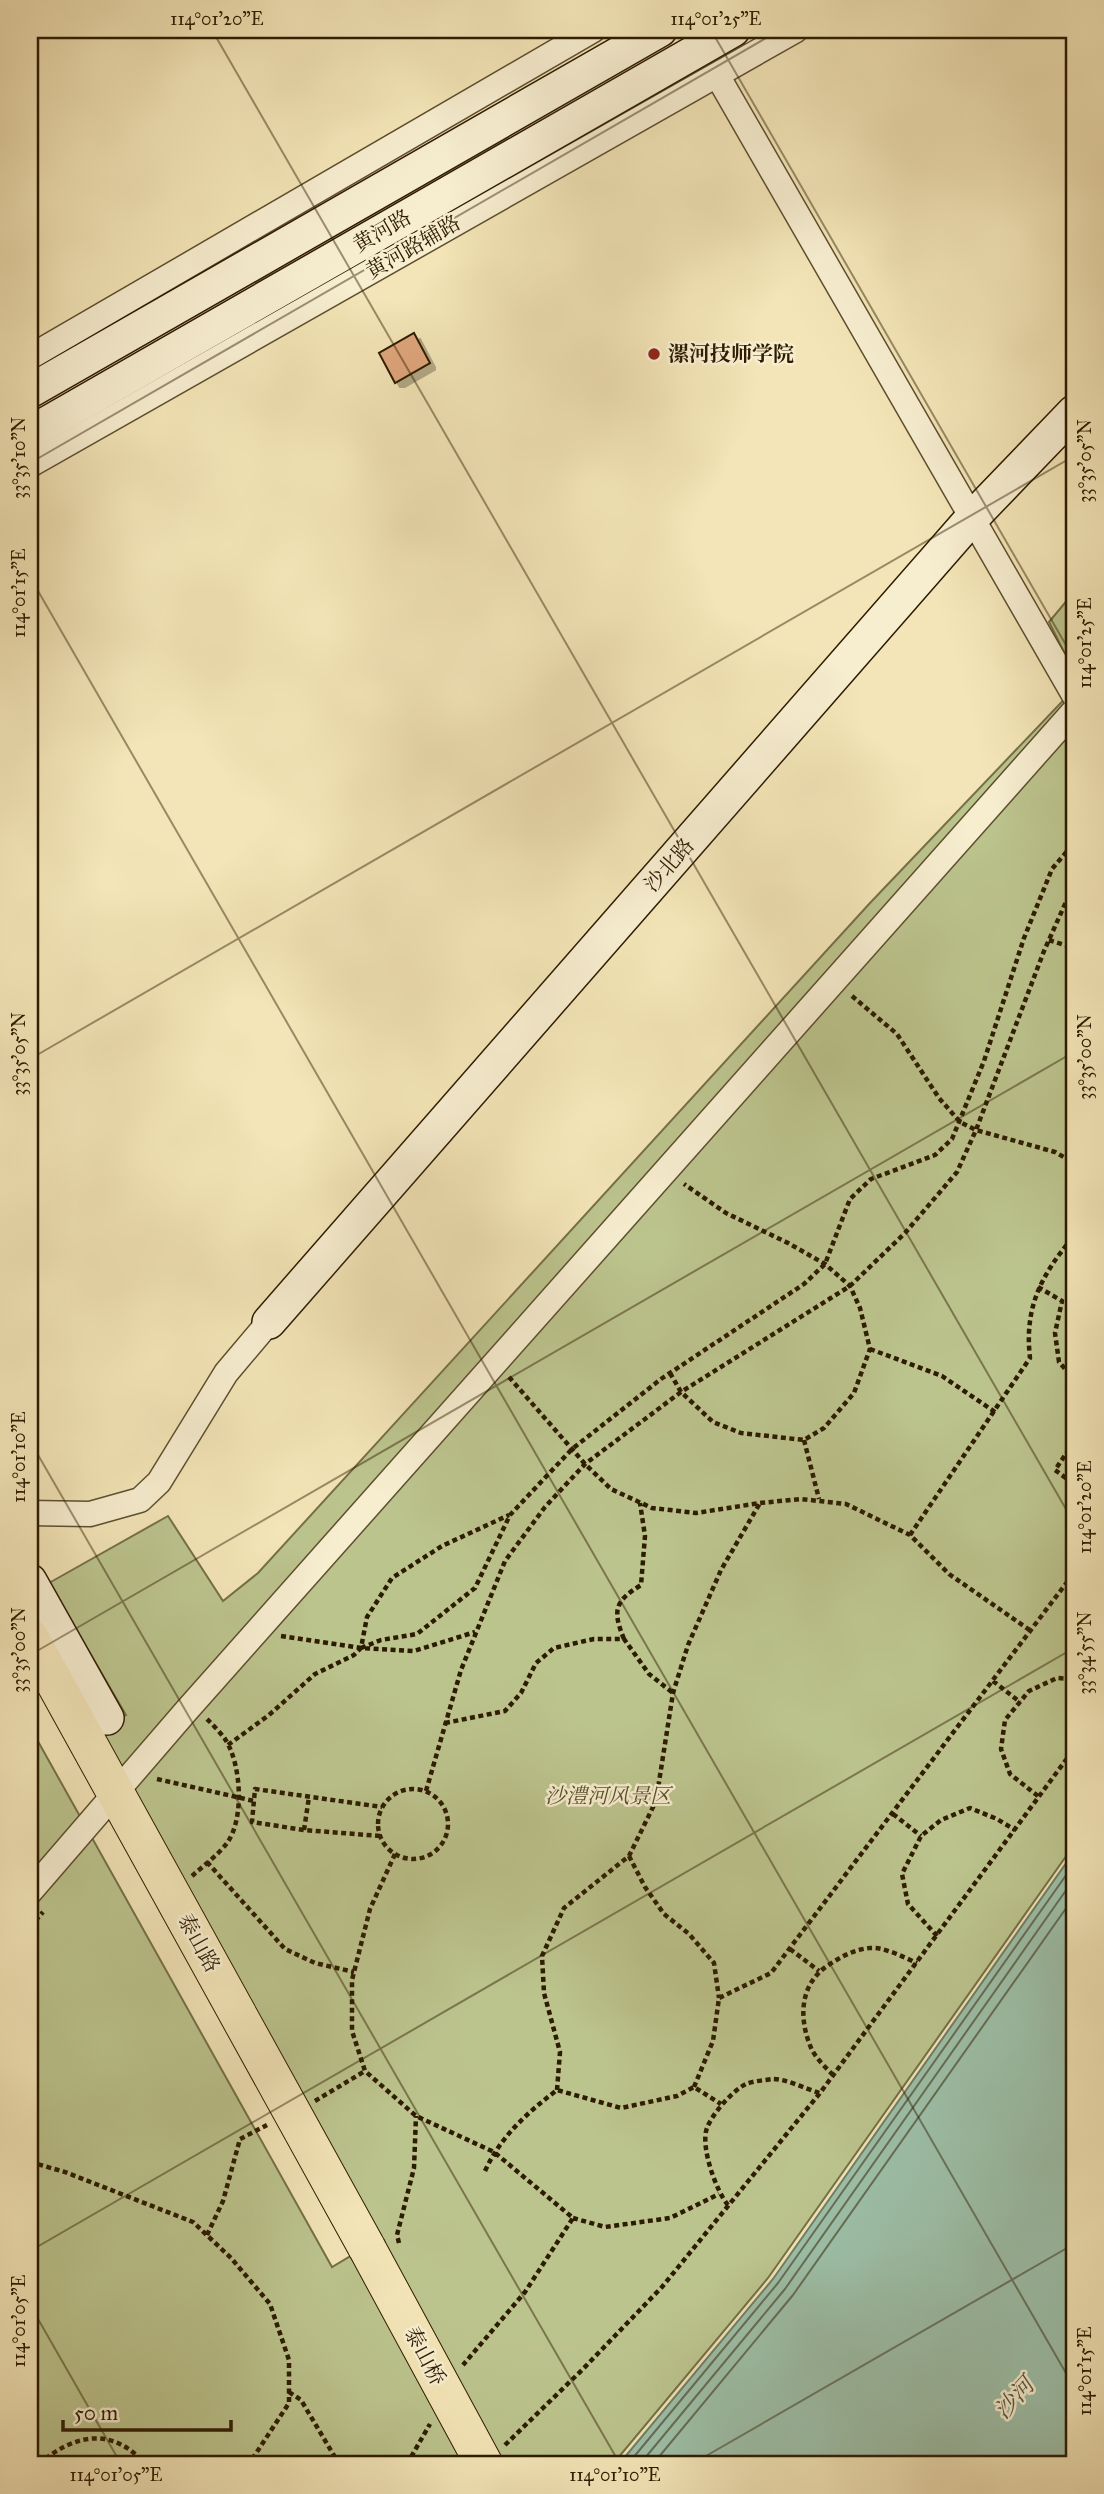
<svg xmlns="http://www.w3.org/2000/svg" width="1104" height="2494" font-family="'IM FELL Great Primer','Noto Serif SC',serif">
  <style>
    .green { fill: #bcc48d; stroke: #747047; stroke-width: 2 }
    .water { fill: #9dc0a9; stroke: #707e66; stroke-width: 2 }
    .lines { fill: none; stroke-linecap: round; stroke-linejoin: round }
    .shore { stroke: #656e55; stroke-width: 2 }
    .building { fill: #e0a67b; stroke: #2d1b01; stroke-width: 2; filter: url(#shadow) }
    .street-casing { stroke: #5e4e2e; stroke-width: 27 }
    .secondary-casing { stroke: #2d1b01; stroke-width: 36 }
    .primary-casing { stroke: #2d1b01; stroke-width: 39 }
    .path { stroke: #2d1b01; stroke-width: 4.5; stroke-dasharray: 5 3.5; stroke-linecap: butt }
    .street { stroke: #f7eed0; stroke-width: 24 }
    .secondary { stroke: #f7eed0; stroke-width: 33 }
    .primary { stroke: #f3e5b7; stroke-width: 37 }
    .primary-bridge-casing { stroke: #2d1b01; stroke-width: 39; stroke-linecap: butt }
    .primary-bridge { stroke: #f3e5b7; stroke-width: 37 }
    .ticks { fill: none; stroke: #2d1b01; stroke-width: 2; stroke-opacity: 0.45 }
    .poi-dot { fill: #8f2418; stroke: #f7eed0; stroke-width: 2.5 }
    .labels { text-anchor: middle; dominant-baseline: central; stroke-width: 5; stroke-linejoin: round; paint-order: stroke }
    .street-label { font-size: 21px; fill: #2d1b01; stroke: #f7eed0 }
    .poi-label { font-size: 21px; font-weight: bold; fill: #2d1b01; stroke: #f7eed0; text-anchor: start }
    .park-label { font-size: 21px; font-style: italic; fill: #584e2b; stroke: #f7eed0 }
    .water-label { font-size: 23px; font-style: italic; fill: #54553c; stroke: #f7eed0 }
    .neatline { fill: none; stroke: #2d1b01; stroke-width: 2.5 }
    .ticks-label { font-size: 18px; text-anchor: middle; fill: #2d1b01 }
  </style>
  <defs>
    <filter id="shadow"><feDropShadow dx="6" dy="6" stdDeviation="0" flood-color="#0004"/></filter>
  </defs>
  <rect width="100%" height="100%" fill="#f3e5b7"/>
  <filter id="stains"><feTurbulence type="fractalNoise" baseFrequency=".00286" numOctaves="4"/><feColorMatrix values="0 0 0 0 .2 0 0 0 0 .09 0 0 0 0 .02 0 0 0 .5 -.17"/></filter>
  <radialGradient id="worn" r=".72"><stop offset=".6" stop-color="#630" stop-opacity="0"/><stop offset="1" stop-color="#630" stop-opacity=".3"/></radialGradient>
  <path class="green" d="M1074,592V672L1049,622Z
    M1074,689V1845L768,2278L613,2464H30V1727L332,2267L357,2252L99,1728L126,1715L49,1583L168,1516L223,1601L258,1573L870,903Z"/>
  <path class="water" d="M1074,1852V2464H619L773,2279Z"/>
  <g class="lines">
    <path class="shore" d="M628,2464L778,2283L1074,1864
      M640,2464L785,2289L1074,1879
      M653,2464L793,2295L1074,1897"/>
  </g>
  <path class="building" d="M414,333L430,363L395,383L379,353Z"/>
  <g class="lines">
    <defs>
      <path id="street" d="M717,75L1074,695
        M30,357L593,30
        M30,465L796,30
        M30,1513L90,1514L140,1500L159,1482L226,1373L269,1322
        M30,1892L187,1710L1074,711"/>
      <path id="secondary" d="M30,391L660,30
        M30,433L733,30
        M269,1322L972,518L1074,412
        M30,1581L107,1718"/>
      <path id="primary" d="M30,1638L367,2248"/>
    </defs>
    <use href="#street" class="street-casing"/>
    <use href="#secondary" class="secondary-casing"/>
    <use href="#primary" class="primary-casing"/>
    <path class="path" d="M1049,940L1074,948
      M852,996L897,1034L939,1098L960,1122L976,1130L1055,1152L1074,1163
      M1038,1287L1062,1301L1055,1333L1059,1362L1074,1379
      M870,1349L942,1376L995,1412
      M670,1373L681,1392L713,1422L741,1433L804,1440L824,1428L854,1393L870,1349L860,1308L850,1286L825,1264L788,1243L726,1213L684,1184
      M509,1377L585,1464L611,1489L652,1508L696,1513L760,1503L801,1499L846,1504L910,1535L949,1574L1031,1631
      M804,1440L819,1499
      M1074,1442L1055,1470L1074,1484
      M910,1535L1030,1358C1024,1306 1042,1274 1074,1236
      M281,1636L361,1648L414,1651L475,1632
      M624,1639C612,1610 615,1601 641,1585L645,1536L640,1503
      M361,1648L381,1640L417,1634L475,1588L510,1515L572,1449L661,1379L804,1284L825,1264L850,1199L871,1179L935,1155L952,1139L984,1061L1024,938L1052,869L1074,843
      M993,1681L1020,1702
      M445,1723L505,1711L521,1693L536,1663L554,1648L594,1639H624L649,1674L673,1693
      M228,1745L269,1715L315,1674L354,1655L361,1648L367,1617L392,1578L442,1546L509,1515
      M157,1779L254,1801
      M378 1824a35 35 0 1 1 70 0a35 35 0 1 1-70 0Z
      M426,1791L461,1670L505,1561L545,1507L585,1464L681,1392L850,1286L905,1233L957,1172L976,1130L1044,951L1074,884
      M1038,1796L1010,1774L1001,1749L1005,1720L1029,1691L1057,1678L1074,1679
      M893,1814L921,1836
      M304,1830L309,1797
      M380,1836L304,1830L252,1822L255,1789L382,1807
      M395,1854L370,1909L352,1980V2031L365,2071L416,2116L494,2152L573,2218L525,2292L463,2365
      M629,1856L645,1887L664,1914L689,1934L714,1963L719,1998
      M207,1862L285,1949L315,1963L354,1972
      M192,1876C203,1866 218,1855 227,1843C245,1818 241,1763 225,1739C220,1732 213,1725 207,1719
      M30,1927L43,1912
      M937,1936L908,1904L902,1874L921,1836L941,1820L970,1808L997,1819L1015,1830
      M790,1949L819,1971
      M833,2075C826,2068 817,2059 812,2050C798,2019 799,1983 830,1964C842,1956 856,1949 870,1948C885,1947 903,1957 917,1963
      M694,2087L713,2041L719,1998L771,1973L1074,1573
      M557,2090L560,2052L544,1993L542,1956L564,1908L629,1856L656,1801L673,1693L688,1645L721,1570L760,1503
      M315,2101L365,2071
      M30,2162L65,2172L193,2222L231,2258L270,2304L289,2360V2403L249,2464
      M485,2171C501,2136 527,2113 557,2090L621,2108L677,2096L694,2087L721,2104
      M728,2205C716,2191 700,2146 707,2128C712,2114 733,2090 746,2084C753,2081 766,2080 773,2079C787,2079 806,2089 820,2093
      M573,2218L605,2227L670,2218L719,2194
      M207,2235L223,2201L240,2139L267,2125
      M399,2243L397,2235L414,2168L416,2116
      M289,2392L301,2400L339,2464
      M505,2445L583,2369L662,2287L820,2093L1074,1749
      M39,2464C74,2434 112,2426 145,2464
      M74,2464L91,2458L119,2464
      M407,2464L430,2424"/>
    <use href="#street" class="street"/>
    <use href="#secondary" class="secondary"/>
    <use href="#primary" class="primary"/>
    <defs>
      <path id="primary-bridge" d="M367,2248L484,2464"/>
    </defs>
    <use href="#primary-bridge" class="primary-bridge-casing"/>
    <use href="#primary-bridge" class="primary-bridge"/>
  </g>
  <path class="ticks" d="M212,30L1074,1523M711,30L1074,659M30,463L780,30M30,577L1074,2387M30,1059L1074,456M30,1441L620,2464M30,1655L1074,1052M30,2251L1074,1648M30,2305L121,2464M692,2464L1074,2244"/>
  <circle class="poi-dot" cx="654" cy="354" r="7"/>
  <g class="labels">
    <g class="street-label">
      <text transform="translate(382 231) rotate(-30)">黄河路</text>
      <text transform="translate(413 247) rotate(-30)">黄河路辅路</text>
      <text transform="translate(669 865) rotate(-49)">沙北路</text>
      <text transform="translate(199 1943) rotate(61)">泰山路</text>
      <text transform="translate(425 2356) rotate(62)">泰山桥</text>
    </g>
    <g class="poi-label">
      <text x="668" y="354">漯河技师学院</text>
    </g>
    <g class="park-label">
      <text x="608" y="1796">沙澧河风景区</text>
    </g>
    <g class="water-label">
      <text transform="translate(1014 2398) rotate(-48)">沙河</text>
    </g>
  </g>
  <rect width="1104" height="2494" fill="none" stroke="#f3e5b7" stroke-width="77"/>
  <path d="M63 2420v10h168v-10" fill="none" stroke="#2d1b01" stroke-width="3.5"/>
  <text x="74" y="2420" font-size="21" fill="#2d1b01" stroke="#f7eed0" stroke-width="5" paint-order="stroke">50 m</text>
  <rect x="38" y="38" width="1028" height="2418" class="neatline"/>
  <g class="ticks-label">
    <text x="217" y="25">114°01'20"E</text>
    <text x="716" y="25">114°01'25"E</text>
    <text transform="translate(19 458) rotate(-90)" y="6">33°35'10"N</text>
    <text transform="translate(1085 461) rotate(-90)" y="6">33°35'05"N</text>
    <text transform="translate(19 593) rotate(-90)" y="6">114°01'15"E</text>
    <text transform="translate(1085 643) rotate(-90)" y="6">114°01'25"E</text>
    <text transform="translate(19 1054) rotate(-90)" y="6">33°35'05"N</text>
    <text transform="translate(1085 1057) rotate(-90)" y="6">33°35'00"N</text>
    <text transform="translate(19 1457) rotate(-90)" y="6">114°01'10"E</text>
    <text transform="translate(1085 1507) rotate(-90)" y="6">114°01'20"E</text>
    <text transform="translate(19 1650) rotate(-90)" y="6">33°35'00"N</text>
    <text transform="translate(1085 1653) rotate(-90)" y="6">33°34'55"N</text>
    <text transform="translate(19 2321) rotate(-90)" y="6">114°01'05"E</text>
    <text transform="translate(1085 2371) rotate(-90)" y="6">114°01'15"E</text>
    <text x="116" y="2481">114°01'05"E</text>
    <text x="615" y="2481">114°01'10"E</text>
  </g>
  <rect width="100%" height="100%" filter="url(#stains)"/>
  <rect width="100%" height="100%" fill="url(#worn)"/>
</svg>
